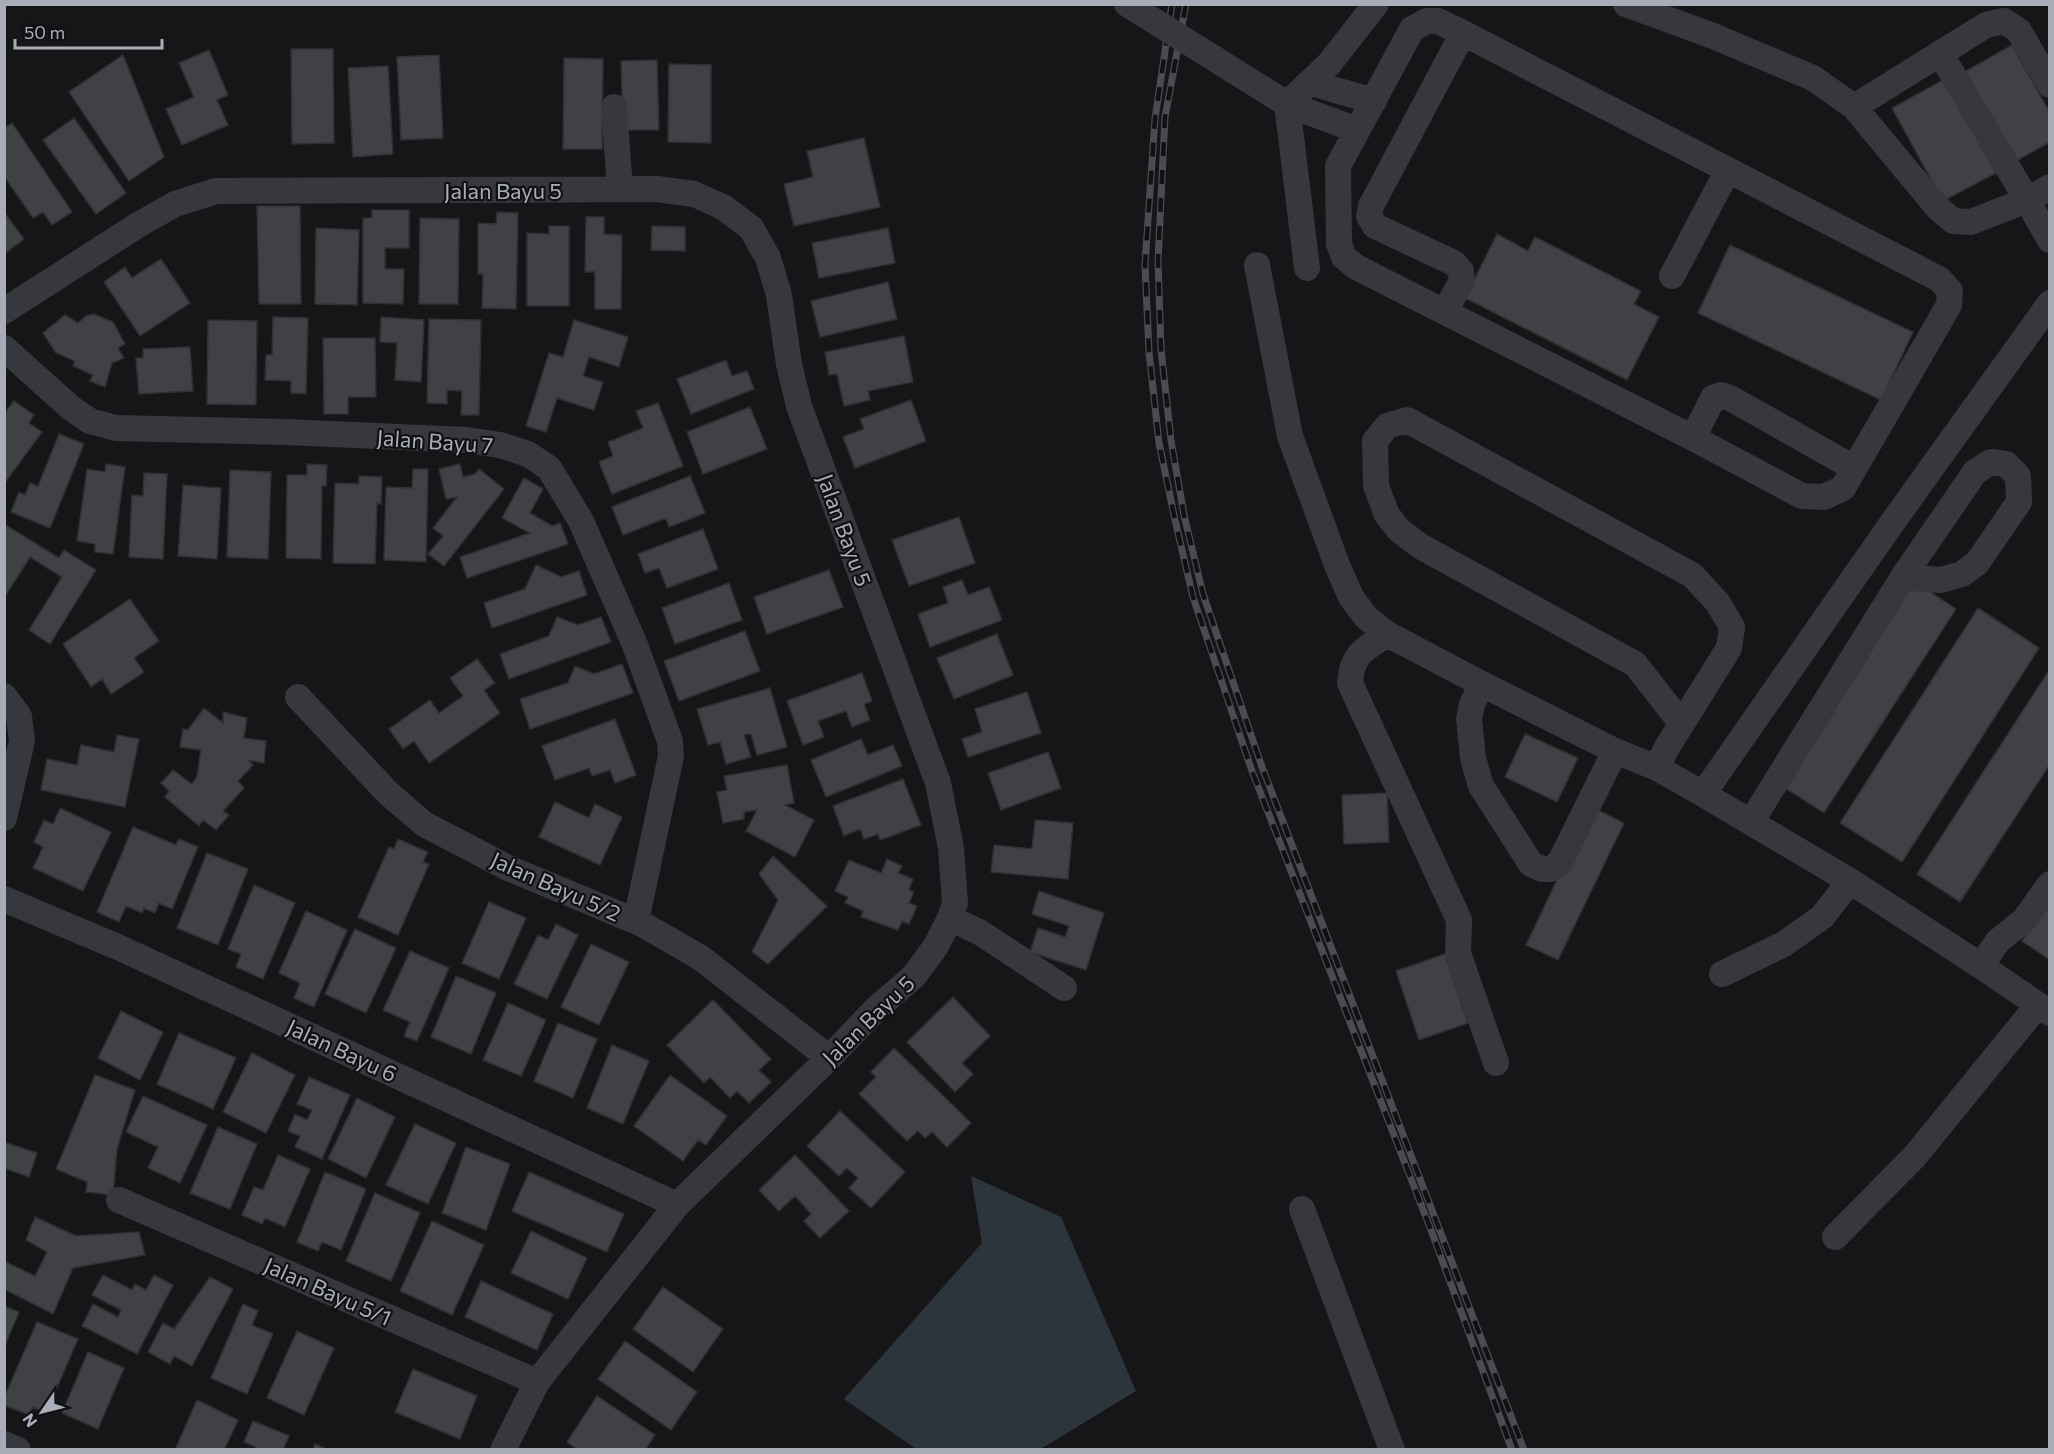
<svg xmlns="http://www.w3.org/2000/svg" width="2054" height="1454" font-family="Commissioner,sans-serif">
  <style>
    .water { fill: #2c353c }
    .building { fill: #404145; stroke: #303034; stroke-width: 1.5 }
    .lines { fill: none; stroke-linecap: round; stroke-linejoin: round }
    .minor { stroke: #37383d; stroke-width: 26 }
    .rail-casing { stroke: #4a4c52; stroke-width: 7 }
    .rail { stroke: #111113; stroke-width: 4.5; stroke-dasharray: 14; stroke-linecap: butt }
    .minor-bridge { stroke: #37383d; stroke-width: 26 }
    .labels { text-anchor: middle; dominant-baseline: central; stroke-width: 4.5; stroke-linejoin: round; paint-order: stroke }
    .street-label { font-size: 22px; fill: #a8adb8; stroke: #111113 }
  </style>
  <rect width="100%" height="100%" fill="#161618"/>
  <path class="water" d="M971,1176L1061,1217L1136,1391L1039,1450L916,1449L844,1399L982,1243Z"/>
  <path class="building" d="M2012,45L2050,113V142L2009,165L1959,75Z
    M291,49H333L334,143L292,144Z
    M209,50L228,95L217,100L228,125L182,145L166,109L194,97L179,63Z
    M123,55L164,157L129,181L69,92Z
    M439,55L443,138L401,140L397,57Z
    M564,58L603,59L602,149H563Z
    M657,60L659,130H623L621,61Z
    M669,64L711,65V143L668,142Z
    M388,66L393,154L353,157L348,68Z
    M1945,79L1996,173L1943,201L1892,108Z
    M74,118L126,193L96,214L43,140Z
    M12,123L72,212L52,225L43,212L33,218L4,176V128Z
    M864,138L880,207L794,226L784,184L813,177L807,151Z
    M257,206H300L301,304H259Z
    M372,210H409V248H385V269H404L403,304L363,303V218H372Z
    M4,212L24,239L4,254Z
    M497,212L518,213L516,309L482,308L483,274H478V223L496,224Z
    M586,217H604V234L622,235L621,309H595V272H585Z
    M420,218L459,219L458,304H419Z
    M549,226H569V306H527V233L549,234Z
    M652,226L685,227V251L651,250Z
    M316,228L359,230L357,305L315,304Z
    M888,228L895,263L819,278L812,243Z
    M1497,234L1528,251L1535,237L1641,291L1634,304L1659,317L1627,380L1465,298Z
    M1730,245L1913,332L1881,400L1698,313Z
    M161,259L190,303L140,336L104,282L125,267L132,278Z
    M888,282L897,319L820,337L811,301Z
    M94,314L113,322L125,344L118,348L124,358L112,363L105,387L90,381L93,375L73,366L75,361L56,353L43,333L65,315L78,323L86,316Z
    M273,317L308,318L306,394L291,393V381L265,380L266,355H272Z
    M381,317L424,320L421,382L395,380L397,343L380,342Z
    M429,319L481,320L479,415H461L462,391L447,390V404L427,403Z
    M208,320L257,321L256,405L207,404Z
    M574,320L628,337L619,367L589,357L583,376L603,382L594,410L557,398L546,432L526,426L549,353L563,357Z
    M904,336L913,382L868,391L870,400L844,406L837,374L829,375L825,352Z
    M323,338H375L376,397H348V414H324Z
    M190,347L193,391L139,394L136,358H143V349Z
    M726,360L732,376L747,371L754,389L691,414L677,379Z
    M911,400L926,441L855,468L843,437L864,429L860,419Z
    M14,401L34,415L29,423L42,432L4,484V414Z
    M658,403L683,466L612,494L599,462L613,456L608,442L643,428L636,411Z
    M750,407L767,449L703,474L687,432Z
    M59,434L84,444L50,528L11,512L19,492L25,495L30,483L38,486Z
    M106,464L125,467L113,554L95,552V544L77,541L87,469L105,472Z
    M307,464L327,465L326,486H322L321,559L286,558L287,475H307Z
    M460,464L463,477L475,474L479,469L504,489L444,566L428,554L443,536L433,528L457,497L446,499L439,469Z
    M413,469H428L426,562L384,560L386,487L412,488Z
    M230,470L271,472L268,559L227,557Z
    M144,473L167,474L163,559L129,557L132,495L143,496Z
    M359,476L382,477L381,504L377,503L375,564L333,563L335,483L359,484Z
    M690,476L705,513L669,527L666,518L623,535L612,507Z
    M524,478L543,489L530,513L552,526L560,523L568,544L467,578L460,557L530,533L502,518Z
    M183,485L221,488L217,559L178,556Z
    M959,517L975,563L909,586L892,540Z
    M4,524L59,558L64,550L96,570L50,644L29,630L62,577L30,557L4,598Z
    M703,529L718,569L667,588L659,568L645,573L638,554Z
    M536,565L561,577L579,571L587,595L492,628L484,603L525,589Z
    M829,570L843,607L767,634L754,597Z
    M962,580L968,595L989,587L1002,620L930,647L918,614L948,603L943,587Z
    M1914,581L1956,609L1824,813L1782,786Z
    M729,583L742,620L675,644L662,608Z
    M130,599L159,641L134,658L144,672L111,694L102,679L91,687L63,644Z
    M1978,608L2039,648L1902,862L1840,823Z
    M557,617L578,625L601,617L611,642L509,679L500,654L549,636Z
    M745,631L760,671L679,701L664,661Z
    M997,634L1013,675L954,699L937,658Z
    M477,659L495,683L484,690L500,713L429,763L414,741L403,749L389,729L430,700L439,713L463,696L450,678Z
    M622,664L633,693L530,729L520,699L568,683L575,666L594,674Z
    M2048,672L2050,673V764L1960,902L1917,874Z
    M862,673L872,701L864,704L870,720L852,727L846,711L818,721L824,737L803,745L787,701Z
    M770,688L787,747L757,755L751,734L744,735L751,757L726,764L720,742L708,745L697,709Z
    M1027,692L1041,733L968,757L962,739L982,732L975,709Z
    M204,708L223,723V712L247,718L244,738L266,741L264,763L248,760L253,765L238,781L244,788L223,811L229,815L216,830L203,820L199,826L165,797L169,791L161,783L173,770L192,784L197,777L201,750L180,747L183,729L188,730Z
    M615,719L636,775L615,783L610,770L592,776L589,768L555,780L542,746Z
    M1525,734L1578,758L1557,802L1505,777Z
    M117,735L139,739L125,807L41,790L47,759L77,765L81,745L114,752Z
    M861,739L868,755L893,745L902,766L826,797L811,760Z
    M1048,752L1061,788L1001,810L988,773Z
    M787,765L794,803L785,805L814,820L795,857L746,831L757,810L744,812V819L723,823L717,792L727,790L724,776Z
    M903,779L921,825L880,840L878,834L864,839L860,829L844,836L833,806Z
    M1387,793L1389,842L1344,844L1342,795Z
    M555,802L589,818L595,804L622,817L600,865L539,837Z
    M1592,807L1624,823L1558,960L1526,945Z
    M60,808L111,832L83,891L33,868L43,847L34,842L44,820L53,824Z
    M1035,820L1073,823L1068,879L991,872L994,845L1032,849Z
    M133,827L176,845L179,839L198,847L172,909L159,903L155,913L144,908L142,913L126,906L119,922L97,912Z
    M398,839L428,852L423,862L429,864L398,935L358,917L389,847L394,849Z
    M207,853L248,869L218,945L177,928Z
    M773,856L827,906L768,964L752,952L778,900L759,874Z
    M887,859L902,866L898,873L913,879L909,890L914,892L909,903L917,906L909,924L902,921L898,930L861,917L863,911L845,903L848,897L835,891L849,860L881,873Z
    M254,885L295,903L263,979L236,967L241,954L228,949Z
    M1039,891L1104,913L1086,970L1030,952L1038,928L1065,937L1069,926L1032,914Z
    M2050,899V960L2022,941Z
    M489,902L526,918L499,979L462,963Z
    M306,911L347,930L314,1007L294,998L300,983L279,973Z
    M556,924L578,935L547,999L514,984L538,935L548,940Z
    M355,929L396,948L366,1013L325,994Z
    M591,944L629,962L599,1025L561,1007Z
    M410,951L449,968L417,1041L404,1036L410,1022L383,1010Z
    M1445,954L1468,1023L1419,1040L1396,971Z
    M456,976L496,993L471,1054L431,1037Z
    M953,997L990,1036L962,1063L973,1074L955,1092L907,1042Z
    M713,1000L771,1059L759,1070L771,1082L749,1103L737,1091L730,1098L710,1077L704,1083L667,1045Z
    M508,1003L546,1020L521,1076L483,1060Z
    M121,1011L163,1032L140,1080L98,1058Z
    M558,1023L597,1039L573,1098L534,1081Z
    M179,1033L236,1058L213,1109L157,1084Z
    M612,1045L649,1061L623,1124L587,1108Z
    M894,1048L971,1123L947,1147L932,1132L925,1138L918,1131L907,1141L859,1094L876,1077L871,1072Z
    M252,1053L295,1075L266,1133L223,1112Z
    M95,1075L135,1090L117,1149L113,1195L86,1192L87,1182L56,1169Z
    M670,1075L727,1116L706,1145L698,1140L683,1161L634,1126Z
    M309,1077L350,1095L322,1159L295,1147L300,1136L288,1131L295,1114L307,1120L312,1110L297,1104Z
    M143,1096L207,1125L180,1183L148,1168L158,1147L126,1132Z
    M357,1098L395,1117L366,1178L328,1159Z
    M840,1111L905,1172L871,1208L849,1188L858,1178L847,1168L839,1176L807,1146Z
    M415,1124L456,1143L428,1204L386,1185Z
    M218,1127L257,1144L230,1209L190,1193Z
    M4,1142L37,1153L29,1177L4,1168Z
    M466,1147L510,1164L486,1230L442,1213Z
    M278,1155L310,1169L285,1227L265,1218L262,1224L242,1215L254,1187L263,1190Z
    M795,1155L849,1211L820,1238L804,1221L811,1214L795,1196L779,1211L759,1190Z
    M325,1172L366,1189L341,1250L322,1242L318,1251L297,1242Z
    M529,1172L624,1214L607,1252L512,1211Z
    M375,1193L420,1213L391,1281L346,1261Z
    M35,1217L76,1236L139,1232L145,1255L73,1268L53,1314L4,1289V1261L35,1276L47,1252L26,1240Z
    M432,1221L484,1245L452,1315L400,1291Z
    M531,1231L587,1258L568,1299L511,1273Z
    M103,1275L132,1290L135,1284L146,1290L154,1275L173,1285L137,1354L82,1326L93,1304L118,1317L121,1310L92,1295Z
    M210,1277L233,1289L192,1366L174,1356L170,1364L148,1352L163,1323L174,1329Z
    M481,1281L553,1314L537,1350L465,1317Z
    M663,1287L723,1329L693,1372L633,1329Z
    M243,1304L258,1311L252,1325L273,1334L247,1394L211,1378Z
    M4,1306L19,1312L4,1348Z
    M37,1322L78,1339L46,1413L33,1407L29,1415L4,1405V1398Z
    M297,1331L334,1348L304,1415L267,1398Z
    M625,1341L697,1392L671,1430L598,1379Z
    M88,1352L124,1368L98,1429L62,1413Z
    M413,1369L477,1396L460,1439L395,1412Z
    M597,1396L655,1435L645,1450H578L567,1442Z
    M197,1400L238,1420L224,1450H175Z
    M253,1421L289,1436L283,1450H255L256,1447L244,1442Z
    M315,1444L328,1450H313Z"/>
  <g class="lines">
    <path class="minor" d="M1626,4L1713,36L1813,78L1854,107L1938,208L1953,221L1971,222L2027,200L2050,240
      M1427,21H1438L1463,33L1939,279L1950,291L1949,305L1843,488L1824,497L1802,496L1693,438L1356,267L1344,257L1339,244L1338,166L1412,29Z
      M1940,53L2027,200L2050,187
      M1311,83L1374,101
      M1287,104L1307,268
      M1287,104L1329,64L1376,4
      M1287,104L1357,130
      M614,107L620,189
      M1854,107L1986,25L2004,21L2019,31L2050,85
      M1257,265L1290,436L1337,565L1351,597L1366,617L1387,634C1364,650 1352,653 1350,683L1459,920L1458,953L1496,1063
      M1672,276L1728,170
      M2050,303L1892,523L1703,794L1850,881L1981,966L2050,1013
      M4,311L138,225L175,204L216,191L657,189L694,194L723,207L751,228L768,258L779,295L789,364L799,406L938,783L951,848L955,903L950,918L936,946L914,976L877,1008L829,1058L677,1205L537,1382L503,1450
      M1445,312L1462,280L1461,271L1454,263L1375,226L1369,216L1371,206L1463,33
      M4,348L71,408L90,421L116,428L286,432L467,440L500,445L528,454L549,468L581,521L635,645L670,741L671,756L636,921
      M1693,438L1713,398L1721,395L1732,399L1854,468
      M1387,634L1482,684L1615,751L1657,768L1703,794
      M1482,684L1472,704L1469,719L1473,758L1481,786L1531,864L1542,869H1551L1560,862L1615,751
      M4,696L19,716L22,741L4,818
      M298,697L388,793L424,824L508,868L640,923L677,944L701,958L829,1058
      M1657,768L1666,749L1729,648L1732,627L1718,603L1692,575L1407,420L1387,426L1375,441L1376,486L1387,515L1399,530L1420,546L1635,664L1682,724
      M1751,822L1903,577L1975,472L1991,462L2006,464L2018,476L2019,502L1977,563L1962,574L1941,580L1903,577
      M4,899L120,948L677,1205
      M950,918L981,933L1064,988
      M1981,966L1998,941L2024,920L2050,884
      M1722,974L1784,944L1822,917L1850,881
      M119,1200L537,1382
      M1302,1209L1392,1450
      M1835,1237L1915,1156L2037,1006
      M4,1444L18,1450"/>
    <defs>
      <path id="rail" d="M1172,4L1155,119L1145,264L1149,352L1159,443L1175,520L1193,597L1252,771L1431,1230L1512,1450
        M1186,4L1165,117L1158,261L1161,349L1171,440L1184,515L1203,594L1262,767L1524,1450"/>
    </defs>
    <use href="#rail" class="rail-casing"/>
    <use href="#rail" class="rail"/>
    <path class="minor-bridge" d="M1127,4L1287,104"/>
  </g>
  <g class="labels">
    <g class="street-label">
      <text x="503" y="190">Jalan Bayu 5</text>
      <text transform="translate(435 441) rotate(4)">Jalan Bayu 7</text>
      <text transform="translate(845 530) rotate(70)">Jalan Bayu 5</text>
      <text transform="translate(556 886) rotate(24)">Jalan Bayu 5/2</text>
      <text transform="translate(868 1020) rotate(-44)">Jalan Bayu 5</text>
      <text transform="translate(342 1050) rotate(25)">Jalan Bayu 6</text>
      <text transform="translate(328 1291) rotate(24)">Jalan Bayu 5/1</text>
    </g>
  </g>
  <rect width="2054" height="1454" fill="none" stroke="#a8adb8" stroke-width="12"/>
  <g transform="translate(42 1412) rotate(235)" stroke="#111113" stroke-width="4.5" paint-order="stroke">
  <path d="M0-4.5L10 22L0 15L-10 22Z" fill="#a8adb8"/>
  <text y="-9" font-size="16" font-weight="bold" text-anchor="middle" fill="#a8adb8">N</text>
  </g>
  <path d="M15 39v9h147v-9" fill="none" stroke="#a8adb8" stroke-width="3"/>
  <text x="24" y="39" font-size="18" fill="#a8adb8" stroke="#111113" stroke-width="4.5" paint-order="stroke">50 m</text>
</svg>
